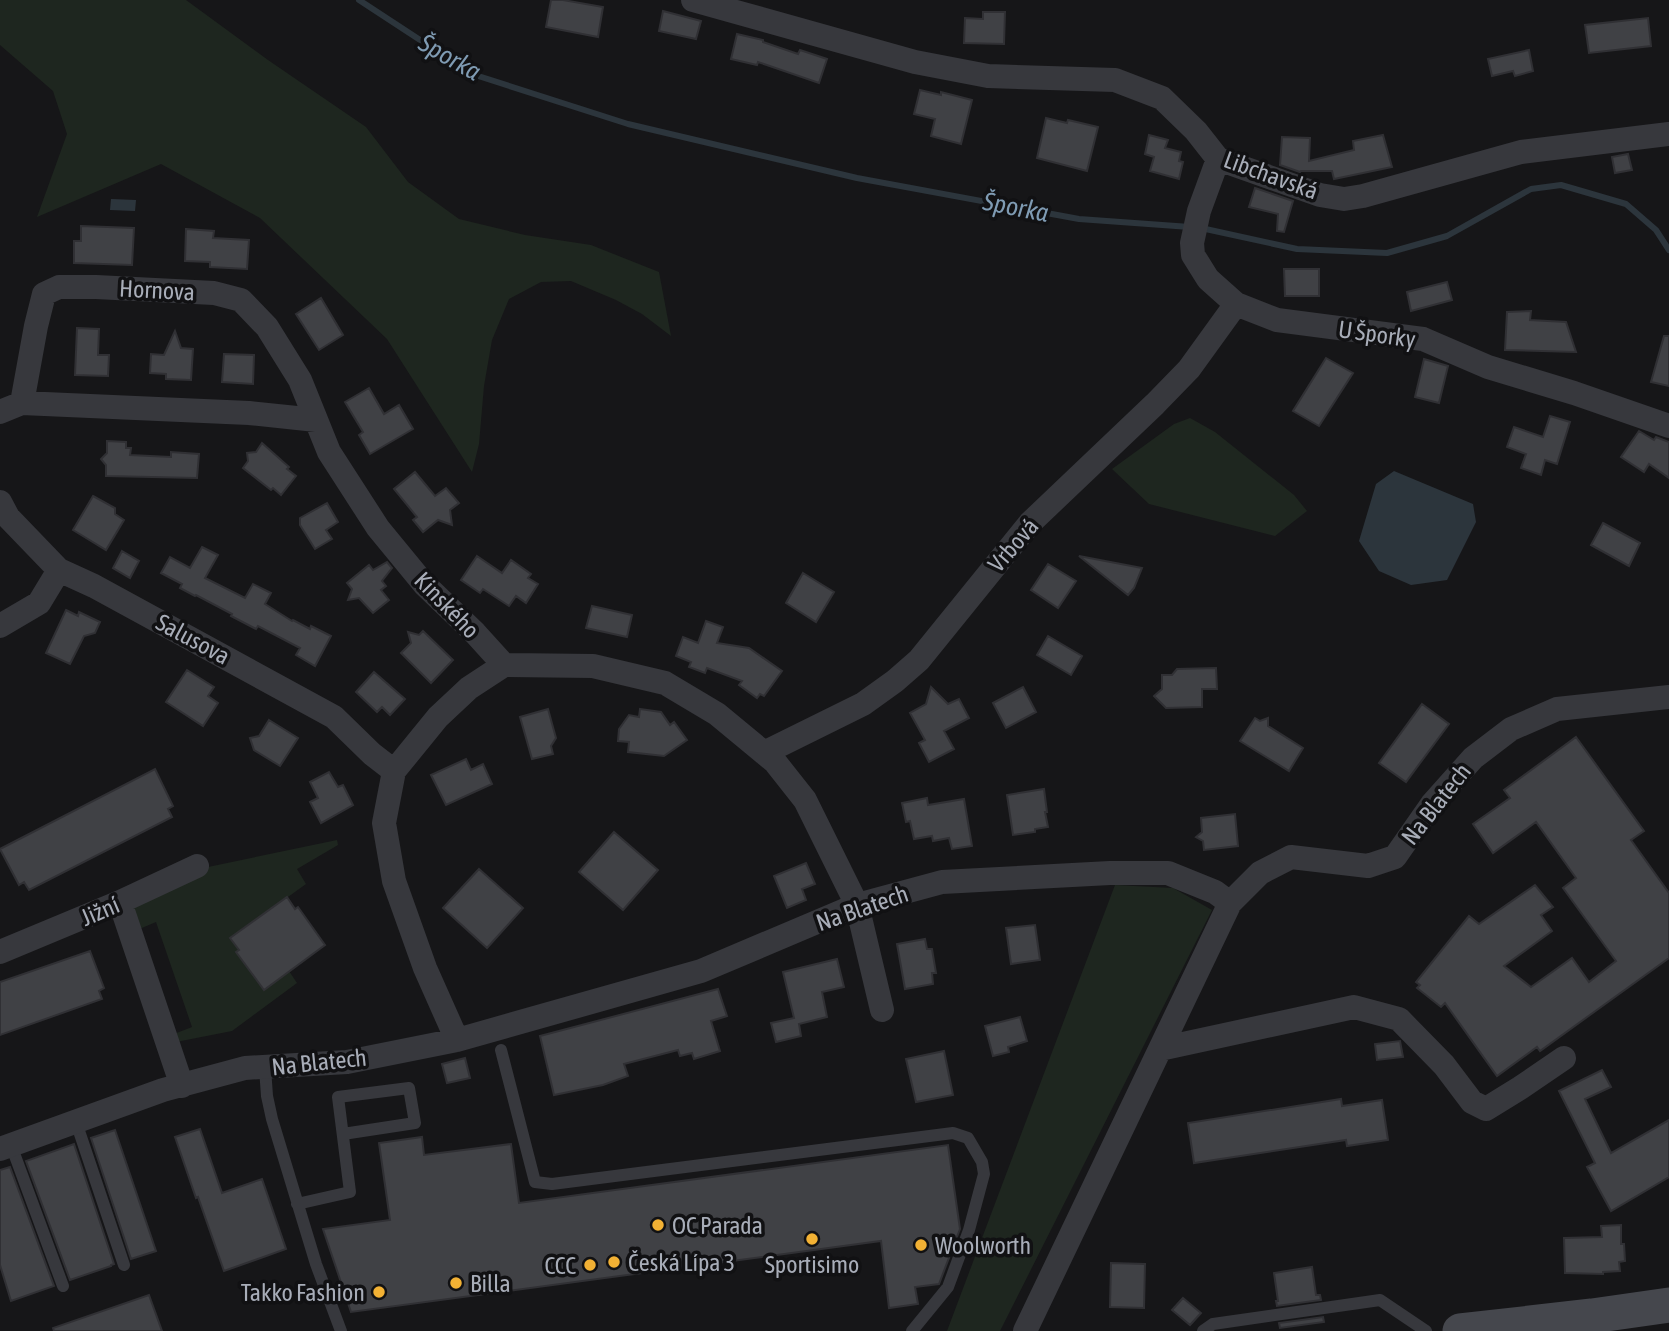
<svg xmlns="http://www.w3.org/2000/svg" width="1669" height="1331" font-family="'Asap Condensed',sans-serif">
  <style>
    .green { fill: #1e261f }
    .water { fill: #2c353c }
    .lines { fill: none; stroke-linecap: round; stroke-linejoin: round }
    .stream { stroke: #2c353c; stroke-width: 6 }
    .building { fill: #404145; stroke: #303034; stroke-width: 2 }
    .service { stroke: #37383d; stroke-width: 12 }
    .minor { stroke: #37383d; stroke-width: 24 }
    .secondary { stroke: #45474d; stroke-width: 35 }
    .poi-dot { fill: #f2b134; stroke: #111113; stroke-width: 2.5 }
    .labels { text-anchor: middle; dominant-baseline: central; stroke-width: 7; stroke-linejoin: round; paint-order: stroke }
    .street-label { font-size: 24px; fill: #a8adb8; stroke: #111113 }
    .poi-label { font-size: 24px; fill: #a8adb8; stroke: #111113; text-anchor: start }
    .water-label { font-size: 26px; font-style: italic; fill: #7f9bb3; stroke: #111113 }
  </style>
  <rect width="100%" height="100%" fill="#161618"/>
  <path class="green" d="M0,0H186L268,60L366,127L408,182L459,219L525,235L591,245L659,272L671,336L642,314L616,300L571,281L541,282L509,299L492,340L484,386L479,444L472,472L387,339L260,218L161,164L37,217L67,134L53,91L0,45Z
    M1190,418L1215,432L1294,495L1307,511L1275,536L1149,504L1112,469L1174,424Z
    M337,840L338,845L297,869L306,884L231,938L289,971L297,983L232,1031L176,1042L174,1034L192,1027L156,922L137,930L132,905L208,867Z
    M1115,885L1173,888L1212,910L1000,1331H947Z"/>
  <path class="water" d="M111,199L136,200L135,211L110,210Z
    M1394,471L1473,504L1476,522L1447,580L1411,585L1379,571L1359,541L1376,484Z"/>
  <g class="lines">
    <path class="stream" d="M359,0L472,74L628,124L857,178L1079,219L1190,227
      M1201,228L1297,249L1387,253L1447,236L1531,189L1561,185L1626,204L1656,230L1669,250"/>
  </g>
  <path class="building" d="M551,0H563L603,7L598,37L546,27Z
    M663,11L701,21L696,39L659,31Z
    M983,12H1005L1004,44L964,43L965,18L983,19Z
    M1648,18L1651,46L1589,53L1585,25Z
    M737,34L763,40V42L798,54L800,50L827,59L819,83L758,62L757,65L731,59Z
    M1529,50L1533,71L1515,76L1513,71L1492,76L1488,59Z
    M920,90L941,95V92L972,100L961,144L931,136L935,119L914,114Z
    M1046,118L1067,123L1068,120L1098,127L1087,171L1037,158Z
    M1149,135L1168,140L1165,148L1181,152L1179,161L1183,162L1179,179L1150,171L1154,157L1145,154Z
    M1383,135L1392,167L1334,179L1332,171H1301L1300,172L1280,165L1282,137L1310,138L1309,161L1354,150L1353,141Z
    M1628,154L1632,170L1615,173L1612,157Z
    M1255,188L1293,201L1284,232L1277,231L1278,214L1249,207Z
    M81,226L134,228L132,265L74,263V241H81Z
    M186,229L214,231L213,238L249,240L247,269L210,267V262L185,261Z
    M1284,269H1319V296H1285Z
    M1447,282L1452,300L1411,311L1407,292Z
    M321,298L343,335L319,350L296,314Z
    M1531,311L1530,320L1566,322L1576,352L1505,350L1507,312Z
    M77,328L99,329L98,355H109L108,376L75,375Z
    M175,331L181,348L193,349L191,380L166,379V374L150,373L151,354L164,355Z
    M1664,336H1669V386L1651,382Z
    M224,354L254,355L253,384L222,382Z
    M1326,358L1353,373L1319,426L1293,411Z
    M1424,359L1448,366L1439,403L1415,397Z
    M369,388L384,414L399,405L413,429L370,454L359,435L363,432L345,402Z
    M1550,416L1570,422L1557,464L1545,460L1541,475L1521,468L1526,454L1507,447L1514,427L1543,437Z
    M1639,431L1654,440L1656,437L1669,442V478L1649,464L1644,472L1621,457Z
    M107,441L126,442V448H131L130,455L171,457V452L199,454L197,478L106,476V465L101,459L107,453Z
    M262,443L289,467L287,469L296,476L281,495L273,488L271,490L243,468L248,461L247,453L256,452Z
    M415,472L435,496L446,488L459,503L450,510L452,525L438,520L423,532L413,520L417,517L394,489Z
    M93,496L115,508V514L124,520L106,550L73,530Z
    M327,503L338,522L326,530L332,539L315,549L300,525V518Z
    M1603,523L1640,543L1629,566L1591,545Z
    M202,547L218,555L205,578L245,598L253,584L271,593L265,604L292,621L293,620L310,629L311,626L331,636L315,666L296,655L300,648L258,626L256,629L231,616L232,614L196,595L195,596L180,588L182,584L161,573L170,557L190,568Z
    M122,551L139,561L130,578L113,568Z
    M477,556L502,573L511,560L531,574L528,578L538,584L526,603L516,596L509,606L483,589L480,593L461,580Z
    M1079,556L1142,568L1134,588L1128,595Z
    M387,562L392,568L382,581L386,586L381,590L389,600L373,613L359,598L348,600L352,589L347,583L369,565L373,570Z
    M1048,564L1076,581L1058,608L1031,590Z
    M803,573L834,592L816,622L786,603Z
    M592,606L632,615L627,637L586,628Z
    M66,610L78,616L79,612L100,622L95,633L84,636L70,664L46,653Z
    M706,621L723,627L717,643L749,648L782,671L764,696L760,694L757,698L739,685L742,681L707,668L705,673L689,667L691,662L676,656L683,637L698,643Z
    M423,631L453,660L431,683L401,653L411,643L408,632L419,635Z
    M1048,636L1082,656L1071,675L1037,655Z
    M1216,668L1217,689H1202V707L1166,708L1154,696L1162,689V675H1172L1177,669Z
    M187,670L214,687L208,696L218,703L203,726L166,702Z
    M374,672L405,699L390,715L382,707L377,712L356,692Z
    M931,687L948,704L959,699L969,718L944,731L954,749L929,762L919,743L925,740L910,713L926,704Z
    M1023,687L1036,712L1006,728L993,703Z
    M1422,704L1449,724L1406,782L1379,763Z
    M548,709L556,738L551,746L553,754L532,759L520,717Z
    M640,709L661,712L670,725L674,722L687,740L664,756L628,752L629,742L618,741L619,729L629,715L639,717Z
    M1255,718L1260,721L1268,718V726L1303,748L1289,771L1240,741Z
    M269,720L298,738L280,766L254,750L250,738L259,736Z
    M1576,737L1644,831L1631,840L1669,893V958L1540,1051L1537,1047L1497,1076L1445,1003L1441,1007L1417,988L1420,985L1416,982L1469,916L1479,924L1535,885L1553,907L1541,915L1552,931L1504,966L1531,987L1572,958L1589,982L1616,961L1563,888L1576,878L1536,822L1493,853L1473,824L1510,798L1504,790Z
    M466,759L471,770L483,764L492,784L446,805L431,775Z
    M155,769L173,806L168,809L172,817L29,890L24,882L19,885L0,849Z
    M329,772L338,787L343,785L353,805L321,823L310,802L318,798L310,782Z
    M1044,789L1047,812H1045L1048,827L1035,829V832L1013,835L1007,795Z
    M927,798L928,805L964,799L972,846L952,849L949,838L933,841L932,836L914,839L910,821L906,822L902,803Z
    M1235,814L1238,846L1204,850L1203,841L1196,837L1202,832L1201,818Z
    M614,832L658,870L623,910L579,872Z
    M806,863L815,884L802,889L806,900L787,908L774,876Z
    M479,869L523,908L487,948L443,908Z
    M287,897L295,909L298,907L325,945L264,990L236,952L239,950L230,938Z
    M1035,925L1040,960L1011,964L1006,928Z
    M925,939L927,949H932L936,973H932L933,984L905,989L897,944Z
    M90,951L104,988L99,991L102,999L0,1035V982Z
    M837,959L844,987L822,992L827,1017L799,1024L801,1036L776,1042L771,1023L794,1018L783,972Z
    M718,989L727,1016L711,1021L720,1051L694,1059L692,1053L680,1056L678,1050L624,1064L628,1076L603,1085L554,1095L540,1036Z
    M1020,1017L1027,1041L1008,1047L1009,1052L993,1056L985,1026Z
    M1400,1041L1403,1057L1377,1060L1375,1044Z
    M944,1051L953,1095L916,1102L906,1059Z
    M465,1058L470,1078L447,1083L442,1064Z
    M1602,1070L1611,1087L1585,1099L1611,1153L1669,1120V1177L1611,1211L1587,1167L1595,1163L1559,1091Z
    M1341,1099L1342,1106L1382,1100L1388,1140L1347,1146L1346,1140L1194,1163L1188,1123Z
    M200,1129L222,1193L262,1179L286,1249L224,1271L198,1197L196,1198L175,1137Z
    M115,1130L156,1251L131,1259L91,1138Z
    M422,1137L424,1155L511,1144L519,1203L948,1145L960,1229L939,1284L915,1287L918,1304L889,1308L881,1241L351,1312L323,1229L390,1220L379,1143Z
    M74,1144L114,1264L111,1265V1266L70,1280L26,1161Z
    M10,1167L54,1286L11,1301L0,1265V1170Z
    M1621,1225V1244H1624L1625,1261L1619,1262L1620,1271L1603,1272V1274L1565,1273L1564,1238L1602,1237L1601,1226Z
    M1111,1263L1145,1264L1144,1308L1110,1307Z
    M1312,1267L1316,1295H1320L1321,1300L1277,1306L1276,1301H1278L1274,1273Z
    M149,1295L162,1331H54L53,1328Z
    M1183,1298L1201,1313L1190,1325L1172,1310Z
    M1323,1317L1324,1322L1280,1328L1279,1323Z"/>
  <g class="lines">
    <path class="service" d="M501,1050L535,1182L552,1184L953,1133L968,1138L982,1162L984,1174L969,1230L948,1287L912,1331
      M265,1068L267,1096L272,1119L316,1264L341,1331
      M76,1122L124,1265
      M11,1145L63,1286
      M297,1204L350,1192L338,1097L409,1088L415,1123L343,1134
      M1203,1331L1213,1324L1380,1300L1426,1331"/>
    <path class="minor" d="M693,0L915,62L988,76L1115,80L1162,98L1196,131L1218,159L1320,195L1344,199L1363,196L1521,152L1669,134
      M1218,159L1199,211L1192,243L1193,255L1208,279L1236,304L1277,320L1423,339L1488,367L1574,393L1669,426
      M22,403L36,326L44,294L59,287H96L214,293L241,300L267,327L300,380L329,452L378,528L424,584L475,633L504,665L593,666L665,683L717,714L775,762L805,800L857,905L882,1010
      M0,412L22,403L249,413L316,420
      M0,502L8,517L59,570L94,586L334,717L372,754L394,771
      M0,626L39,603L59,570
      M764,753L863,704L895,681L919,660L1030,523L1155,404L1189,369L1236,304
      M120,902L182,1086
      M0,952L120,902L197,866
      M457,1040L425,968L394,881L384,823L394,771L438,717L469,688L504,665
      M1160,1049L1354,1007L1399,1019L1444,1065L1472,1102L1486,1109L1520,1088L1564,1058
      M0,1149L163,1090L245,1068L347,1062L457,1040L701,971L857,905L942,882L1110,873H1168L1215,892L1230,903L1260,873L1291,857L1368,866L1395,857L1432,804L1473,758L1511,729L1557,709L1669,697
      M1025,1331L1230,903"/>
    <path class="secondary" d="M1460,1331L1592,1316L1669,1305"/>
  </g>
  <g class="poi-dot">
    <circle cx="658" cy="1225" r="7"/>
    <circle cx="812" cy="1239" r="7"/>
    <circle cx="921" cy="1245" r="7"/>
    <circle cx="614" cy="1262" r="7"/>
    <circle cx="590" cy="1265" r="7"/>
    <circle cx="456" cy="1283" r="7"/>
    <circle cx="379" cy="1292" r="7"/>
  </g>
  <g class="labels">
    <g class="street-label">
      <text transform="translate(1271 175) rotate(20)">Libchavská</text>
      <text transform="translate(157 290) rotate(3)">Hornova</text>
      <text transform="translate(1377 334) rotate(8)">U Šporky</text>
      <text transform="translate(1013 545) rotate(-49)">Vrbová</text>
      <text transform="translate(447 605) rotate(46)">Kinského</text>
      <text transform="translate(193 639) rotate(28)">Salusova</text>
      <text transform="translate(1436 804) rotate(-52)">Na Blatech</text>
      <text transform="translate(862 908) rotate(-19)">Na Blatech</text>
      <text transform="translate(100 911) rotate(-23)">Jižní</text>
      <text transform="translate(319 1062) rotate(-6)">Na Blatech</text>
    </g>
    <g class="poi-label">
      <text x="672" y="1225">OC Parada</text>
      <text x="935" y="1245">Woolworth</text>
      <text x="628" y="1262">Česká Lípa 3</text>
      <text x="812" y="1264" text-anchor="middle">Sportisimo</text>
      <text x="576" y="1265" text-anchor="end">CCC</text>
      <text x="470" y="1283">Billa</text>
      <text x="365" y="1292" text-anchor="end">Takko Fashion</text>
    </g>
    <g class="water-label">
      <text transform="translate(450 57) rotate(30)">Šporka</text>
      <text transform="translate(1016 207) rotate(11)">Šporka</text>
    </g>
  </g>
</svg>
